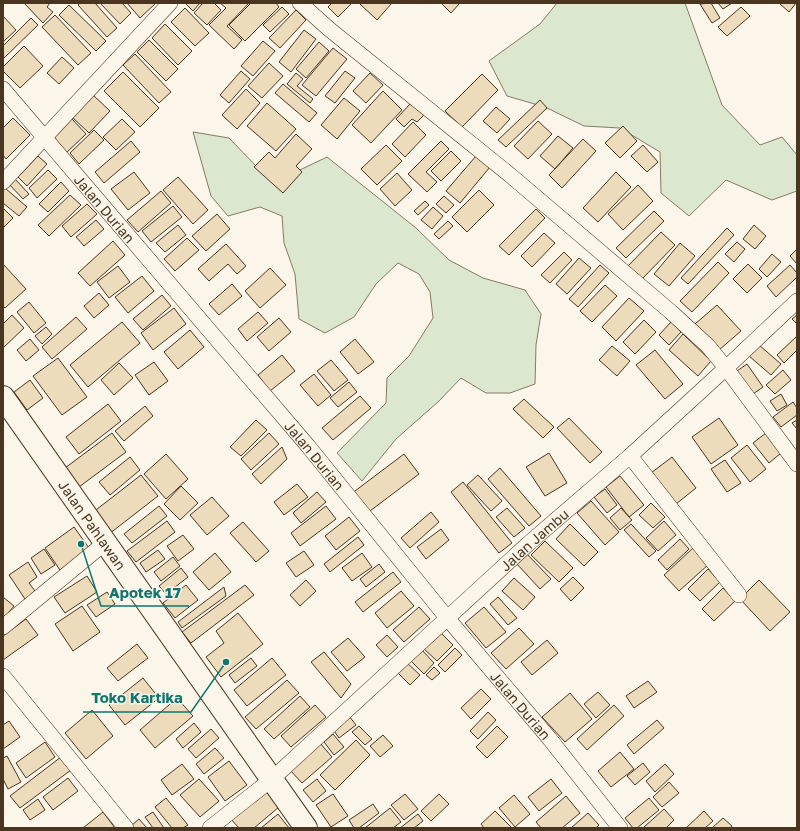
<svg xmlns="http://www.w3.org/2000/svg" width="800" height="831" font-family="'Golos Text',sans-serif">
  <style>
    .green { fill: #dce7d0; stroke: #887966 }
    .building { fill: #ecdcbc; stroke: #4a3520 }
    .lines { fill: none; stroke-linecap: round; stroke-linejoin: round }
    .street-casing { stroke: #4a3520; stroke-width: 16 }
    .secondary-casing { stroke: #4a3520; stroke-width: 24 }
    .street { stroke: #fbf6e9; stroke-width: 15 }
    .secondary { stroke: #fbf6e9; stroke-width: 22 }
    .labels { text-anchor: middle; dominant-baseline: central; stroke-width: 3; stroke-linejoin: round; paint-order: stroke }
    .street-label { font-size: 14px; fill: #4a3520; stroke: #fbf6e9 }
    .leader { fill: none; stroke: #0f766e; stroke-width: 1.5 }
    .callout-dot { fill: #0f766e; stroke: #fbf6e9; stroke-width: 1.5 }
    .callout-label { font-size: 15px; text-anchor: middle; font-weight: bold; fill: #0f766e; stroke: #fbf6e9; stroke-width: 3; stroke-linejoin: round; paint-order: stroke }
  </style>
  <rect width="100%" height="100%" fill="#fbf6e9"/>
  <path class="green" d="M557,3H685L722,105L760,145L782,137L797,155V191L772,200L726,180L689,216L661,193L660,152L620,128L584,126L545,107L507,96L489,61L540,24Z
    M193,132L229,138L257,167L285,177L327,157L416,228L449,260L483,278L525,290L541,314L536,345L535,384L510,393H486L461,378L439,401L396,439L362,481L337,453L386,403L387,378L409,356L433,318L430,292L419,274L398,263L376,284L354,317L325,333L299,319L295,274L284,243L282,216L260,207L228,216L211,196Z"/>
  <path class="building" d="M24,3H50L47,7L53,12L43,23Z
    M80,3H95L117,28L107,37L78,5Z
    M100,3H122L131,13L120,24Z
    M127,3H156L140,18Z
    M185,3H200L193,11Z
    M203,3H214L221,10L207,25L194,13Z
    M220,3H249L227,26L242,40L234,49L209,25L226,8Z
    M251,3H276L279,7L245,41L229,25Z
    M332,3H352L338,17L328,7Z
    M359,3H392L377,20Z
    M441,3H460L451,13Z
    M711,3L720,18L712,23L700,4Z
    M718,3H732L723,9Z
    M779,3H796L789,12Z
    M69,5L106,41L96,51L59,15Z
    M282,7L289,14L270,32L263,25Z
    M741,7L750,16L727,36L718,27Z
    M185,8L209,33L195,46L171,22Z
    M296,10L306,20L280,48L269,38Z
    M55,15L91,53L78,65L42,27Z
    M3,16L16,30L3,42Z
    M31,18L38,25L3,59V46Z
    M165,24L192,51L178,65L152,38Z
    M304,30L316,39L291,72L279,62Z
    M149,40L178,69L166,81L137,52Z
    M263,41L275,51L253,76L241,66Z
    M319,42L329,51L306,78L296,69Z
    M24,46L43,66L20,88L3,71V67Z
    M333,48L347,59L316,96L302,85Z
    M135,54L171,92L159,103L123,65Z
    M62,57L74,68L59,84L47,73Z
    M269,63L283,76L262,98L248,86Z
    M241,71L250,79L229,103L220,95Z
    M345,71L355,78L335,103L325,96Z
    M123,72L159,108L140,127L104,91Z
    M296,73L303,79L297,86L313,99L310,103L287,84Z
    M370,73L383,85L366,103L353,91Z
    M482,74L498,90L462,127L445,111Z
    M283,84L317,113L309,122L275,93Z
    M246,89L260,103L237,129L222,115Z
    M383,91L402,110L371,143L352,125Z
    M92,94L110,111L89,133L71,116Z
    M344,98L360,111L337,139L321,125Z
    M540,100L547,108L506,147L498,140Z
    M267,103L296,129L276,151L247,126Z
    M411,103L424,115L417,122L412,119L404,127L396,119Z
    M496,107L510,119L497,133L483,121Z
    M13,118L30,135L6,159L3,155V128Z
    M72,119L86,134L66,153L52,138Z
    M122,119L135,132L116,150L103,137Z
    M538,121L552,134L528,159L514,146Z
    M413,122L426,135L405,157L392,144Z
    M623,126L637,141L620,158L605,143Z
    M94,130L104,140L79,164L70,153Z
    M296,134L312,149L296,166L302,172L283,193L254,167L269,152L275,158Z
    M558,136L573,148L555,169L540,156Z
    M583,139L596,151L562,188L549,175Z
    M131,141L140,152L104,183L95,172Z
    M441,141L449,149L426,172L437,182L427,192L408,174Z
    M386,145L402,161L377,185L361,169Z
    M643,145L658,162L647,172L631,156Z
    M451,151L461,161L441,181L431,171Z
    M38,156L47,164L27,186L18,177Z
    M476,156L490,167L460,203L446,191Z
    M48,170L57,179L37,198L29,188Z
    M134,172L150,193L128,210L111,189Z
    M616,172L631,187L598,222L583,208Z
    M397,173L412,190L395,206L380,189Z
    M178,177L208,210L193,224L163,190Z
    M15,179L29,194L23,199L9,184Z
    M61,182L69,191L48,212L39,204Z
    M638,185L653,201L623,230L608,214Z
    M5,188L27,207L19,216L3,203V190Z
    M479,190L494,205L467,232L452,217Z
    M161,191L171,203L138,232L127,220Z
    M70,195L81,205L49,236L38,225Z
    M444,196L454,205L446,213L436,204Z
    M425,201L429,205L418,215L414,211Z
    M87,204L97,214L71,237L62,226Z
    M173,206L182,217L151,242L142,231Z
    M433,207L443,216L432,229L421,220Z
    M3,208L13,218L3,228Z
    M536,209L545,218L509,255L499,246Z
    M654,211L664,221L626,258L616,248Z
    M217,214L230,229L206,251L192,236Z
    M96,220L104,229L84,246L76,237Z
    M448,221L453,226L439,239L434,234Z
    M178,225L186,235L165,252L156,243Z
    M754,225L766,236L755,249L743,239Z
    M727,228L734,235L688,284L681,278Z
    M661,232L675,245L642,279L628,266Z
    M544,233L555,243L532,267L521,256Z
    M187,238L199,250L175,271L164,259Z
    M113,241L125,255L90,286L78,273Z
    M737,242L745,249L734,262L725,254Z
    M680,243L695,256L669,286L654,274Z
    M226,244L246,266L237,274L228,264L209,281L198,269Z
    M797,249V264L790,256Z
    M564,252L572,260L550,283L541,275Z
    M772,254L781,262L767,277L759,269Z
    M579,258L591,268L567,294L556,284Z
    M718,262L729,273L692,312L680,301Z
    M3,264L26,289L5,308L3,306Z
    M748,264L762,278L747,293L733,279Z
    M600,265L609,273L578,307L569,299Z
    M790,265L797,273V277L776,297L767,286Z
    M118,266L130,282L109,298L97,282Z
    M270,268L286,285L260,308L245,291Z
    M142,276L154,291L128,313L115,297Z
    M232,284L242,296L219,315L209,304Z
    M605,285L617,296L592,322L580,311Z
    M99,293L109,305L94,318L84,306Z
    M162,295L171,306L143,330L133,319Z
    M629,298L644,311L616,341L602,327Z
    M29,302L46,323L34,333L17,312Z
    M717,305L741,331L719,350L695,324Z
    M174,308L186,324L153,350L141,333Z
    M258,312L268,323L247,341L238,329Z
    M12,315L24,328L3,348V324Z
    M797,315V324L792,319Z
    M76,317L87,329L52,359L42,347Z
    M279,318L291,332L269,351L257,337Z
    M644,320L656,332L635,354L623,342Z
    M122,322L140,343L88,387L70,365Z
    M671,322L681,332L669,345L659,335Z
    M46,327L52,334L42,344L35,336Z
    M190,330L204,347L178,369L164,352Z
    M683,334L711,361L698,376L669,350Z
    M797,336V350L784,363L777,355Z
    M30,339L39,350L26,361L17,350Z
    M355,339L374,362L358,374L340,352Z
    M759,345L781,364L771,375L749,356Z
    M612,346L630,361L617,376L599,360Z
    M655,350L683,384L665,399L636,365Z
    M282,355L295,371L270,391L258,375Z
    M58,358L87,397L62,415L33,376Z
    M331,360L348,380L334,391L317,371Z
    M154,362L168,381L149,395L135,375Z
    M119,363L133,378L114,395L101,380Z
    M747,364L763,387L753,394L737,371Z
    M783,370L791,380L775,394L766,385Z
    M314,374L331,395L318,406L300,385Z
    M30,380L43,398L27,410L14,392Z
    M349,382L357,392L338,407L330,398Z
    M781,394L787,405L777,411L770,401Z
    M360,396L371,408L333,440L322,428Z
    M524,399L554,427L543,438L513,409Z
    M793,402L797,408V415L781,427L773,417Z
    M108,404L121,421L79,454L66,437Z
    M145,406L153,416L124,441L115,431Z
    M569,418L602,452L590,463L557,428Z
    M719,418L738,445L711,464L692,437Z
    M256,420L267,430L241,456L230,447Z
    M797,420V429L792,423Z
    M112,433L126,452L79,487L65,468Z
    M269,433L279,444L251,470L241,459Z
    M766,433L781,453L769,463L753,443Z
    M747,445L766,469L750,482L731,458Z
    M282,447L287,459L261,484L252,474Z
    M549,453L567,483L545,496L526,467Z
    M166,454L188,479L166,499L144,474Z
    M404,454L419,474L366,514L351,494Z
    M130,457L140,470L110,495L99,482Z
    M672,457L696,488L676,504L651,473Z
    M725,460L741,483L727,492L711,469Z
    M500,468L541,516L529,526L488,479Z
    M141,475L158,496L109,534L92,513Z
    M478,475L502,501L491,511L467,485Z
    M620,476L644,505L629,517L606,487Z
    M463,482L512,543L499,553L451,492Z
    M297,484L308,497L284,515L274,502Z
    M181,486L198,503L180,520L164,504Z
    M605,489L617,505L607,513L594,497Z
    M317,492L326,502L301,523L293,513Z
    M212,497L229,516L207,535L190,515Z
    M591,501L619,532L605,545L577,513Z
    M651,503L665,517L653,528L639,515Z
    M159,506L167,516L132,543L124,534Z
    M326,506L336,519L300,546L291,533Z
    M507,508L525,528L514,537L496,517Z
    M621,508L632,520L620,530L610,518Z
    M431,512L439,522L410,548L401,538Z
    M349,517L360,531L336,550L325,536Z
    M167,521L175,532L136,562L127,551Z
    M664,521L676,535L658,551L646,538Z
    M243,522L269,551L256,562L230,533Z
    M570,524L598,552L584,566L556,539Z
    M631,524L656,551L649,557L624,530Z
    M74,527L89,548L60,570L45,548Z
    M441,529L449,540L426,559L417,547Z
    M183,535L194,549L178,561L167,546Z
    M358,537L364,545L330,572L324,564Z
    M680,539L689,549L667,570L658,560Z
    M545,541L573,568L559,582L531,555Z
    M693,548L709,564L679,591L664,575Z
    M44,549L55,565L41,574L31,558Z
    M158,550L165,559L146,572L140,563Z
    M304,551L314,565L296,577L286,563Z
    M215,553L231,572L209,590L193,572Z
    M362,553L372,567L352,581L342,568Z
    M526,553L551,579L540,589L516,563Z
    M173,557L180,566L161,581L154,572Z
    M28,562L37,577L29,583L38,595L27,602L9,575Z
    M379,564L385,572L366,587L360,579Z
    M181,568L188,577L166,594L159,586Z
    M708,569L720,582L700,601L688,589Z
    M393,572L401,582L363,612L355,602Z
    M87,576L97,592L65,613L54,597Z
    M573,577L584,588L571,601L560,589Z
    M514,578L535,597L523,610L502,591Z
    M306,580L316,591L300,606L290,595Z
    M759,580L790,612L770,631L740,599Z
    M186,585L198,600L175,618L163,603Z
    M245,585L254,595L191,643L182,632Z
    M224,587L226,596L182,628L178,622Z
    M723,588L735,601L714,621L702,609Z
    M401,591L414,606L387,628L375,613Z
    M107,592L115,604L96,617L87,605Z
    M3,597L14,606L3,619Z
    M498,597L517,618L508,625L490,604Z
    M82,606L100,632L73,651L55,624Z
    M419,607L430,619L404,642L393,630Z
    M484,607L506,632L486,648L465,623Z
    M238,613L263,644L221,677L206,657L224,643L216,631Z
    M26,619L38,635L3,660V636Z
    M519,628L534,644L506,669L491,653Z
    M439,631L453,645L437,661L422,647Z
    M387,635L398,647L387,657L376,645Z
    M348,638L365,657L347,671L331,652Z
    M547,640L558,653L532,675L521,662Z
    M137,644L148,658L118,681L107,668Z
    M455,648L462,655L445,672L438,665Z
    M422,650L434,663L424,674L411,661Z
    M324,652L351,684L341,698L311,662Z
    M251,658L257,666L235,683L229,675Z
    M272,658L286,675L247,706L234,690Z
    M405,661L420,675L410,685L396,671Z
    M434,667L440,673L432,680L426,675Z
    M143,678L159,698L125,725L109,705Z
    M287,680L299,693L256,729L245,717Z
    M648,681L657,692L634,708L626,696Z
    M481,689L491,699L471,719L461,708Z
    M598,692L610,705L596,718L584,704Z
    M570,693L592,719L565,742L542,717Z
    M300,696L310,707L274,739L264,729Z
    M177,698L193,716L155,748L140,730Z
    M315,705L326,717L291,747L281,736Z
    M614,705L624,716L587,750L577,739Z
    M92,710L113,736L86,759L65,733Z
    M488,712L496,720L478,739L470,731Z
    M349,716L356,725L339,738L332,728Z
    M657,720L664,728L634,754L627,745Z
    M9,721L20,737L3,749V725Z
    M194,723L201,732L183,748L176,739Z
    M359,726L372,739L365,745L352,732Z
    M497,726L508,737L487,758L476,747Z
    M211,729L219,738L196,758L188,749Z
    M333,734L344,747L334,755L324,742Z
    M383,735L393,746L380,757L370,746Z
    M356,740L370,755L335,790L320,775Z
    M45,742L55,757L26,778L16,763Z
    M320,743L332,757L302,783L289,769Z
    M215,748L224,758L204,774L196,764Z
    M620,752L634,769L611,787L598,771Z
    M7,756L21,782L8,789L3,779V758Z
    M61,757L71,770L20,808L10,796Z
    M229,761L247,785L225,801L208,777Z
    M643,763L650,772L635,785L627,776Z
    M182,764L194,779L172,795L161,780Z
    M665,764L674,774L655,792L646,781Z
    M68,778L78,791L53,810L43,797Z
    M199,779L219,801L200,817L180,795Z
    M317,779L326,791L313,802L303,790Z
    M551,779L562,793L539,811L528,797Z
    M669,782L679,793L662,807L653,797Z
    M264,788L279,807L254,828H239L229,817Z
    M333,794L348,816L331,827L316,805Z
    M405,794L418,809L404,820L391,805Z
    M439,794L449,804L431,821L421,811Z
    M514,795L530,814L515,827L499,808Z
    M566,796L580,813L562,828H541L536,822Z
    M166,798L188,825L183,828H172L155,807Z
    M649,798L659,810L637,828H633L625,818Z
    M38,799L45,810L30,820L23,810Z
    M373,804L379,813L359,828H354L349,820Z
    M390,808L401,822L393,828H365Z
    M664,809L674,820L666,828H643Z
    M495,811L512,828H484L481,824Z
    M704,811L713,821L705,828H686Z
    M103,812L115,828H83Z
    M153,812L164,828H153L145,817Z
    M588,813L599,825L596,828H571Z
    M278,814L289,828H261Z
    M418,814L423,821L414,828H400Z
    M723,818L732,826L730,828H712Z
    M139,819L147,828H133L131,826Z"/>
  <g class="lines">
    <defs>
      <g id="street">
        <path d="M300,3L329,29L510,175L671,312L708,346L726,368L797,464"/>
        <path id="s1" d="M3,89L308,446L448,619L549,738L620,828"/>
        <path d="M3,182L170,3"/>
        <path d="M630,456L739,595"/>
        <path d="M3,627L106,542"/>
        <path d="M3,676L126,828"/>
        <path id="s2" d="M210,828L272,779L528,544L630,456L726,368L797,301"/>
      </g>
      <g id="secondary">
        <path id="s3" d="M3,397L306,828"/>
      </g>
    </defs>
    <use href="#street" class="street-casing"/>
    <use href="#secondary" class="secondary-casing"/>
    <use href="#street" class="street"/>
    <use href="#secondary" class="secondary"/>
  </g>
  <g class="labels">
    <g class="street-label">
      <text stroke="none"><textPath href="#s1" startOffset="157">Jalan Durian</textPath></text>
      <text stroke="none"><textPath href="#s1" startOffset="481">Jalan Durian</textPath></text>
      <text stroke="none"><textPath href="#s3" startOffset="156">Jalan Pahlawan</textPath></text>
      <text stroke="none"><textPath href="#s2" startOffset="434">Jalan Jambu</textPath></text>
      <text stroke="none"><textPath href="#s1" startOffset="805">Jalan Durian</textPath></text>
    </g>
  </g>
  <path class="leader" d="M81 544L101 606H189M226 662L191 712H83"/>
  <g class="callout-dot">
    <circle cx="81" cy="544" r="4"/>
    <circle cx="226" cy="662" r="4"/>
  </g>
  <g class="callout-label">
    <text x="145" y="598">Apotek 17</text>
    <text x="137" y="703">Toko Kartika</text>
  </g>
  <rect width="800" height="831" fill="none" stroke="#4a3520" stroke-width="8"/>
</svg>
